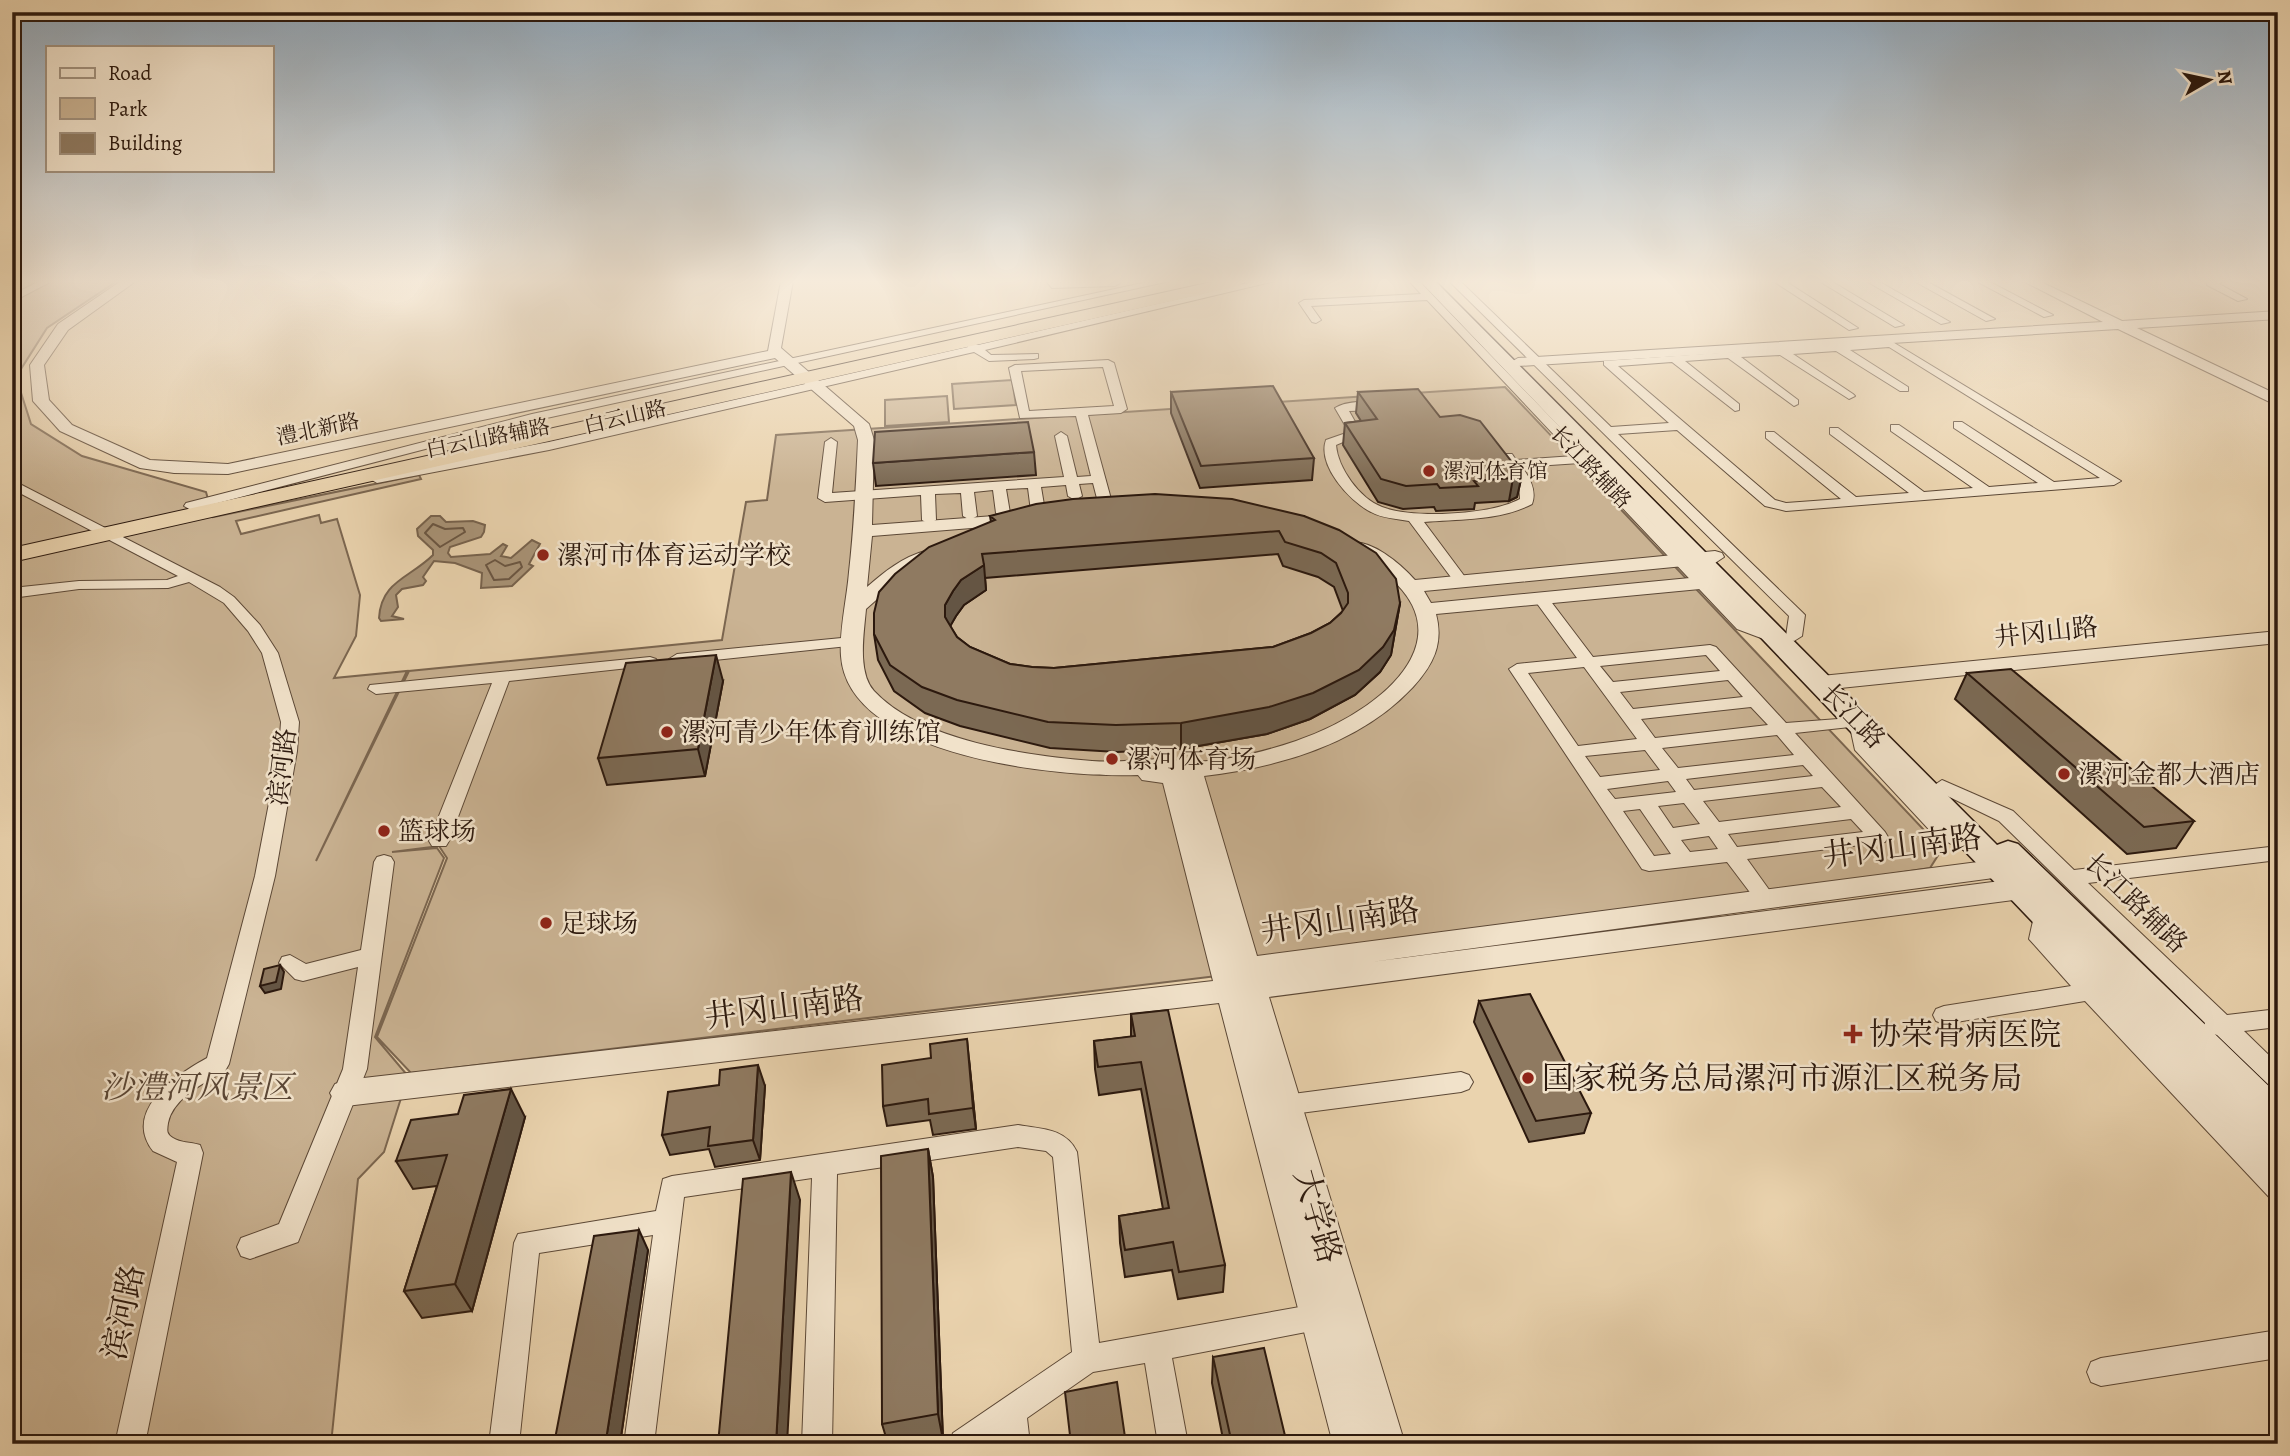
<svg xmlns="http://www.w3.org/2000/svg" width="2290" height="1456" font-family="Alegreya,'Noto Serif SC',serif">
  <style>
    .green { fill: #cab393; stroke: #7b6650; stroke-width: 2 }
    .water { fill: #a99478; stroke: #77634e; stroke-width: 2 }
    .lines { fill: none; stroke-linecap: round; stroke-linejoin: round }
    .shore { stroke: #6a5643; stroke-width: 2 }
    .minor-casing { stroke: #5c4836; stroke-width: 2 }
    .tertiary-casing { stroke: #5c4836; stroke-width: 2 }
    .secondary-casing { stroke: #2c190e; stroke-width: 3 }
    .trunk-casing { stroke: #2c190e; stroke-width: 2 }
    .minor { fill: #f1e2ca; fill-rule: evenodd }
    .tertiary { fill: #f1e2ca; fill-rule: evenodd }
    .secondary { fill: #f1e2ca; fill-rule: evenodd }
    .trunk { fill: #ead3ae; fill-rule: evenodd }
    .wall { fill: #7b6953; stroke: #2c190e; stroke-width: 2; fill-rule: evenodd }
    .shaded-wall { fill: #645544; stroke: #2c190e; stroke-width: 2 }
    .building { fill: #8f7a61; stroke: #2c190e; stroke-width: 2; fill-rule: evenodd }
    .poi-dot { fill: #8f2418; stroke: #f1e2ca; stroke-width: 2.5 }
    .labels { text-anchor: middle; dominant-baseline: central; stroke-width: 5; stroke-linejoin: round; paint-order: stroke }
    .far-street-label { font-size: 21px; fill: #2c190e; stroke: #f1e2ca }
    .far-poi-label { font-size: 21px; fill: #2c190e; stroke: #f1e2ca; text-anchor: start }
    .poi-label { font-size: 26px; fill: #2c190e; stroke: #f1e2ca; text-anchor: start }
    .street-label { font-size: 26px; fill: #2c190e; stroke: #f1e2ca }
    .near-street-label { font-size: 32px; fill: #2c190e; stroke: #f1e2ca }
    .near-poi-label { font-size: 32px; fill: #2c190e; stroke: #f1e2ca; text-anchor: start }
    .near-park-label { font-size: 32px; font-style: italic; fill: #5b4736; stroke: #f1e2ca }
  </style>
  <rect width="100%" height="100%" fill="#ead3ae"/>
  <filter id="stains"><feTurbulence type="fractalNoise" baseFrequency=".00286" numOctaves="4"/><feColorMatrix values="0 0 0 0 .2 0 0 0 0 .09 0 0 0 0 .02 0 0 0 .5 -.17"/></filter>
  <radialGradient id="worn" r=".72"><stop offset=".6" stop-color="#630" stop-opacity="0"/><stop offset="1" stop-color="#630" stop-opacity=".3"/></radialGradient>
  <path class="green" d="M12,281H117L47,328L16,377L31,424L82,456L206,492L213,517L419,475L421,479L236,521L241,534L319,515L321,523L337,519L360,595L356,636L334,678L407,671L316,861L409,671L722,640L746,502L767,500L776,435L1505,387L1942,849L1930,868L1217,976L411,1073L377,1037L447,858L439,846L392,852L437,848L444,858L375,1037L408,1076L384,1152L358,1179L331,1444H12Z
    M1012,380L1016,405L954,409L952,384Z
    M947,396L949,422L885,426V400Z"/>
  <path class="water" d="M431,516H440L446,522L473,521L485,525L484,532L481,537L450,547L448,553L451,557L490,554L503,544L507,546L501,556L511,558L532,540L540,544L529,564L533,566L512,586L481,588L482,573L455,563L434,561L423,577L426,581L423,585L402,589L396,595L398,607L392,616L404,619L381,621L379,618C381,581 410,578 433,555V550L418,536L417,529Z"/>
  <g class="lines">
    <path class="shore" d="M433,524L445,529L463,528L465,532L440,547L425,533Z
      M495,560L505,566L520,562L522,567L509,579L494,580L486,565Z"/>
    <defs>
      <path id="minor" d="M40,281H52L12,302V295Z
        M1046,281H1118L1120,283L1115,286L1052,288Z
        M1152,281H1170L533,421L191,510L184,506L186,503L532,414Z
        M1257,281H1275L985,350L991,355L1038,354V358L1034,359L989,361L974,352L549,450L377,483L370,479L377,475L549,442L968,347V343L978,345Z
        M1409,281H1419L1749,623L1781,635L1783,638L1781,641H1769L1737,629L1580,463L1522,467C1530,478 1537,491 1532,504C1500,521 1459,519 1424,522L1468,581L1461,585L1456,584L1409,521C1397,519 1381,518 1371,512C1349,501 1317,465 1326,440L1349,432L1335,408C1345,401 1374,399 1384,406L1378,410L1349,411L1362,434L1336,445C1338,468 1359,498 1382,507C1413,519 1491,515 1520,499C1520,481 1511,471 1501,457L1502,454H1512L1516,460L1574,456L1427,300L1311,306L1321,320L1316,323L1312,322L1299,303L1304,300L1421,294Z
        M1449,281H1460L1611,427L1669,423L1604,365V361L1891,341L2121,481L2114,485L1786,511L1765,506L1677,430L1618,434L1802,612L1805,615L1802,636L1794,641L1788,639L1786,636L1789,616ZM1889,347L2100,478L2054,482L1962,422H1954V428L2038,483L1989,487L1899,425H1891V431L1973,488L1924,492L1838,428H1830V434L1909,493L1856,497L1774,432H1766V438L1841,499L1786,503L1775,500L1618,366L1672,362L1735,411L1739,410V404L1685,361L1728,358L1794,406L1798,404V400L1741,357L1780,355L1849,399L1855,396L1853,394L1793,354L1836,351L1900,391H1908V387L1850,350Z
        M1773,281H1785L1858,328L1849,330Z
        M1819,281H1831L1904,325L1895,327Z
        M1866,281H1878L1950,322L1941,324Z
        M1914,281H1926L1995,319L1986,321Z
        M1976,281H1988L2053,315L2044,317Z
        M2207,281H2222L2219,284L2247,299L2238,301L2207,285Z
        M1108,360L1114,363L1127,409L1121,413L1088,415L1114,510L1112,513L1107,514L1100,510L1093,483L1079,484L1082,496L1075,500L1068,496L1066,485L1041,487L1045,511L1038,515L1031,511L1028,488L1006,489L1010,513L1003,517L996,513L993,490L974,492L977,516L970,520L963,516L961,493L935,494L936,520L929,524L922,520L921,495L825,502L818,498L825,442L831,438L837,442L832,493L1064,477L1055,436L1061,432L1067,436L1077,477L1091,476L1076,416L1020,418L1009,368L1015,365ZM1103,367L1114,406L1029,411L1021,371Z
        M12,480L220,587L234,597L260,625L278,653L299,722L297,751L275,876L229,1064L225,1071C205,1082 173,1098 168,1123C167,1130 166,1134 173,1138C180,1143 191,1142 200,1145L203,1153L145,1444H115L177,1162L153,1151C122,1111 176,1075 207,1058L255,876L279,751L281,722L262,653L248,631L224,603L189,582L168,588L79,589L12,598V588L79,581L167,580L178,576L12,489Z
        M1541,593L1546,595L1593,657L1710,645L1716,647L1786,723L1864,717L1870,745L1949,826L1977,841L1980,846L1977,851L1970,853L1935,836L1855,750L1850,727L1795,733L1885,832L1888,837L1885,842L1747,859L1775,898L1772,903L1765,905L1758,903L1727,862L1649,871L1642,869L1509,669L1517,664L1577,658L1533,598ZM1706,655L1720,671L1613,682L1600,666ZM1584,667L1637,739L1578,746L1528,673ZM1728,680L1743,697L1633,709L1620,692ZM1751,707L1768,725L1655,738L1641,719ZM1777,735L1794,755L1678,768L1662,748ZM1645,750L1660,770L1600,777L1585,756ZM1803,765L1813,776L1694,790L1686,779ZM1668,781L1676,792L1615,799L1607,789ZM1822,787L1841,807L1719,822L1703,801ZM1684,803L1700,824L1673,828L1658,806ZM1640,809L1671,854L1654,856L1623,811ZM1851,819L1863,832L1737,847L1728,834ZM1709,836L1718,849L1690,852L1681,840Z
        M852,637L858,639L860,642L858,645L677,664L669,659L677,654Z
        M650,657L656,659L658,662L656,665L509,681L449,841L446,846H432L429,841L492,683L376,694L368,689L370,685Z
        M1942,780L2013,811L2074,870L2278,846V860L2088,883L2227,1015L2278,1009V1027L2244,1031L2278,1064V1089L2270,1086L2217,1035L2207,1032L2204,1026L2205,1023L1999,821L1935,790L1933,786Z
        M384,855L391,857L394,862L367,1069L298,1242L250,1259L241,1256L237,1247L241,1238L279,1224L343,1069L358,967L303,981L295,979L279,963L282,957L290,955L306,964L361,950L374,862L377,857Z
        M2043,904L2050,907L2053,912L2051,937L2095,982L2107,984L2110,990L2107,995L2278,1171V1200L2269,1197L2085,1001L1944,1024L1936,1021L1933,1015L1936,1009L1944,1006L2071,986L2029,939L2036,907Z
        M1461,1072L1469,1075L1473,1082L1469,1089L1461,1092L1285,1115L1276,1112L1273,1105L1276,1098L1285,1095Z
        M1018,1125C1041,1129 1066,1128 1077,1152L1099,1343L1322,1303L1332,1307L1336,1317L1332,1327L1172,1358L1188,1444H1158L1145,1363L1093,1372L1027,1418L1030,1444H1000L999,1437L990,1444H949L953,1433L1072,1352L1053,1157L1046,1151L1018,1147L837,1174L832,1444H802L812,1178L684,1197L654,1444H624L653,1235L539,1253L519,1444H489L514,1243L518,1234L656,1211L663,1179L672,1176Z
        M2278,1330V1358L2101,1386L2091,1382L2087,1372L2091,1362L2101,1358Z"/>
      <path id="tertiary" d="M121,281H136L68,330L44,365L49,400L72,425L150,460L228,464L768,351L781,281H793L781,348L869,424L874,440L872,525L1020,514L1029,519L1020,524L872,536L867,587C884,572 903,557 925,551L934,557L902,577L866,609C864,633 857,672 874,691C920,741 1028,756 1092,761C1116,763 1142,759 1166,759C1175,759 1184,763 1192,762C1227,761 1263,752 1296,741C1396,706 1485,620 1349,551L1347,547L1349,543C1371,538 1402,565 1415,580L1715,551L1722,553L1724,557L1715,563L1424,591L1431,603L1721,575L1731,581L1721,587L1436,614C1444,644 1433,665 1413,687C1360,744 1279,767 1204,776L1257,956L2001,859L2022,865L2026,871L2024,874L2038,875L2042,882L2030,897L2021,899L1269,997L1405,1444H1333L1219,1003L346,1106L335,1102L330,1093L335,1084L346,1080L1213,981L1163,783L1142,780L1138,775C1062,778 848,758 841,656C839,631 847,598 849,572C854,528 856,484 858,440L854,426L775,358L228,474L174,473L140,468L60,431L33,401L30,365L58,324ZM2001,877L2016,879L1371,962Z
        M2023,281H2039L2122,321L2278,311V319L2137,328L2278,395V406L2118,329L1518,366L1511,362L1518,358L2103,322Z
        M2278,631V643L1821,690L1813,688L1810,683L1813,678L1821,676Z"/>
      <path id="secondary" d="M1420,281H1435L1997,845L2008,841L2018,844L2278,1095V1169L2265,1165Z"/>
      <path id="trunk" d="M1216,281H1246L1238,286L12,562V548Z"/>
    </defs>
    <use href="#minor" class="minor-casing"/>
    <use href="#tertiary" class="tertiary-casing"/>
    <use href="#secondary" class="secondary-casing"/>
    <use href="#trunk" class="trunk-casing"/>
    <use href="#minor" class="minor"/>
    <use href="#tertiary" class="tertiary"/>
    <use href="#secondary" class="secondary"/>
    <use href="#trunk" class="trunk"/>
  </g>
  <path class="wall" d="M1171,392L1314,458L1312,480L1200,488L1171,413Z
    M1358,392L1440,417L1522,475L1517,497L1509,501L1475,503L1474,509L1436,511L1434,507L1403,509L1378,502L1343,445L1345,423L1361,421L1356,413Z
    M1034,452L1036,475L876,486L873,463Z
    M990,516H1304L1400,603L1391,655L1380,672L1355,695L1310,719L1267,734L1181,749L1117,752L1050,748L960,726L925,713L894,691L878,660L874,634L991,522ZM1278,554L1283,566L1318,577L1334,587L1343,611L1330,623L1311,633L1273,647L1054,668L1032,667L1010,664L970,647L957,637L950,626L956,616L964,605L986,590L985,578Z
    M1967,673L2194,821L2176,848L2127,854L1955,699Z
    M723,681L705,776L607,785L598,758Z
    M1479,1001L1591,1113L1584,1133L1529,1142L1474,1022Z
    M1131,1014L1225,1265L1223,1292L1178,1299L1172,1270L1125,1277L1120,1243L1119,1216L1163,1209L1141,1089L1099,1095L1095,1069L1094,1041L1131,1037Z
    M931,1058L969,1059L976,1129L933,1135L930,1120L887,1126L883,1106Z
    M765,1086L760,1160L715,1167L709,1149L670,1155L662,1135Z
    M525,1117L472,1311L422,1318L404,1291L437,1186L413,1189L396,1161Z
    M928,1149L933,1177L943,1440L920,1444H888L882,1424Z
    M648,1250L620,1444H554Z
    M1213,1357L1287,1444H1224L1212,1383Z"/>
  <path class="shaded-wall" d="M1522,475L1517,497L1509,501L1513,478Z
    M984,565L986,590L964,605L956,616L948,630L945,617V605L953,591L961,580Z
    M1400,603L1391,655L1380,672L1355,695L1310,719L1267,734L1181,749V723Z
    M716,655L723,681L705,776L698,749Z
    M280,965L284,972L281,989L265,993L260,986Z
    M967,1039L976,1129L973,1108Z
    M758,1065L765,1086L760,1160L753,1140Z
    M511,1089L525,1117L472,1311L455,1284Z
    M928,1149L933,1177L943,1440L938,1414Z
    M791,1172L800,1200L787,1444H776Z
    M639,1230L648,1250L620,1444H608L606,1440Z"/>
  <path class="building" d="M1273,386L1314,458L1201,466L1171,392Z
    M1418,389L1440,417L1460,415L1480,421L1522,475L1513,478L1474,481L1478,486L1440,488L1437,484L1406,486L1381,479L1345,423L1377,419L1358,392Z
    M1028,422L1034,452L873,463L875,432Z
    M1155,494L1232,499L1304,516L1339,530L1376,553L1396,579L1400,603L1394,630L1383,647L1359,670L1313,693L1269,707L1181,723L1116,725L1048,722L957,700L922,687L890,665L874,634V613L879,592L895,574L929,547L995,520L990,516L1036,504L1073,499ZM1279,531L1285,542L1321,553L1336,563L1348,593V603L1341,613L1330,623L1311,633L1273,647L1054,668L1032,667L1010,664L970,647L957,637L945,617V605L953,591L961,580L984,565L982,554Z
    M716,655L698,749L598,758L626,663Z
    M2011,669L2194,821L2144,827L1967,673Z
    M280,965L276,982L260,986L264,969Z
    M1530,994L1591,1113L1536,1121L1479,1001Z
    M1168,1010L1225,1265L1179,1272L1173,1242L1125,1250L1119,1216L1169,1208L1141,1062L1098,1067L1094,1041L1135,1036L1131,1014Z
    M967,1039L973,1108L929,1114L928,1099L883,1106L882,1065L931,1058L930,1044Z
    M758,1065L753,1140L708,1146L710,1127L662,1135L668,1092L719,1085L720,1070Z
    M511,1089L455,1284L404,1291L447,1155L396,1161L411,1120L458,1114L464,1095Z
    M928,1149L938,1414L882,1424L881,1156Z
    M791,1172L776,1444H718L743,1179Z
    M639,1230L606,1440L585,1444H554L594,1236Z
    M1264,1348L1287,1444H1232L1213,1357Z
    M1117,1382L1126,1444H1071L1065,1392Z"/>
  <linearGradient id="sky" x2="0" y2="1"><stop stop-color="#8fa7bb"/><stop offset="0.58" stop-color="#f6ebdb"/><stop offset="1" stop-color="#f6ebdb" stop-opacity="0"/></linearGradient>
  <rect width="2290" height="485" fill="url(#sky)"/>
  <g class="poi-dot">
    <circle cx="1429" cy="471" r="7"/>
    <circle cx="543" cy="555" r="7"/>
    <circle cx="667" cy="732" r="7"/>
    <circle cx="1112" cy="759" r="7"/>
    <circle cx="2064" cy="774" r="7"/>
    <circle cx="384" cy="831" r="7"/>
    <circle cx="546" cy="923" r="7"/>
    <path d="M1849.5 1023.5h7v7h7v7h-7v7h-7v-7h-7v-7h7z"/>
    <circle cx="1528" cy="1078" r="7"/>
  </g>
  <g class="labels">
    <g class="far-street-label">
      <text transform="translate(625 417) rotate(-13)">白云山路</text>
      <text transform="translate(318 429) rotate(-12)">澧北新路</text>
      <text transform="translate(488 438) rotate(-11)">白云山路辅路</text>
      <text transform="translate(1591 467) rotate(46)">长江路辅路</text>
    </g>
    <g class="far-poi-label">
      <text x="1443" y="471">漯河体育馆</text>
    </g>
    <g class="poi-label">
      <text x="557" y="555">漯河市体育运动学校</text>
      <text x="681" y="732">漯河青少年体育训练馆</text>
      <text x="1126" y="759">漯河体育场</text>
      <text x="2078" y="774">漯河金都大酒店</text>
      <text x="398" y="831">篮球场</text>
      <text x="560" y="923">足球场</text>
    </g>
    <g class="street-label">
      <text transform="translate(2046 632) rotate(-6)">井冈山路</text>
      <text transform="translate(1853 716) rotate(46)">长江路</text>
      <text transform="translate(282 767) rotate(-83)">滨河路</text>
      <text transform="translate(2136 903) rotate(44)">长江路辅路</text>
    </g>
    <g class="near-street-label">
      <text transform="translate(1902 846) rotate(-7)">井冈山南路</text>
      <text transform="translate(1340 920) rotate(-8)">井冈山南路</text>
      <text transform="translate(784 1007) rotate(-7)">井冈山南路</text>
      <text transform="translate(1318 1216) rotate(74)">大学路</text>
      <text transform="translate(123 1312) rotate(-78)">滨河路</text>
    </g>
    <g class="near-poi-label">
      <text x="1869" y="1034">协荣骨病医院</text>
      <text x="1542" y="1078">国家税务总局漯河市源汇区税务局</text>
    </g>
    <g class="near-park-label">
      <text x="197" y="1087">沙澧河风景区</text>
    </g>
  </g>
  <rect width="2290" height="1456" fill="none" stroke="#ead3ae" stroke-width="42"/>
  <rect x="14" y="14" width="2262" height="1428" fill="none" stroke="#2c190e" stroke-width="3.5"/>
  <rect x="21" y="21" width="2248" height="1414" fill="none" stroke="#2c190e" stroke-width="2"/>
  <rect x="46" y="46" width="228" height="126" fill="#f1e2ca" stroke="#a2927f" stroke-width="2"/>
  <rect x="60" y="68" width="35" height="10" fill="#f1e2ca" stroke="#a2927f" stroke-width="2"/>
  <text x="108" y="80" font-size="21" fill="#2c190e">Road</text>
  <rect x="60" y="98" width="35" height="21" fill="#cab393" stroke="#a2927f" stroke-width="2"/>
  <text x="108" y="116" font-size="21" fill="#2c190e">Park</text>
  <rect x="60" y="133" width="35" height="21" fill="#8f7a61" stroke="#a2927f" stroke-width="2"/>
  <text x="108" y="150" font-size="21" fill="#2c190e">Building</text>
  <g transform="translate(2209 80) rotate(81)" stroke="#f1e2ca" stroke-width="5" paint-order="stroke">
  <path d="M0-5L12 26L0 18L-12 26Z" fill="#2c190e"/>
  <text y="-10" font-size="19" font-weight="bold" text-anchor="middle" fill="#2c190e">N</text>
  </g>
  <rect width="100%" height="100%" filter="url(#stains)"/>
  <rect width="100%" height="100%" fill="url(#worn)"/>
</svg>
